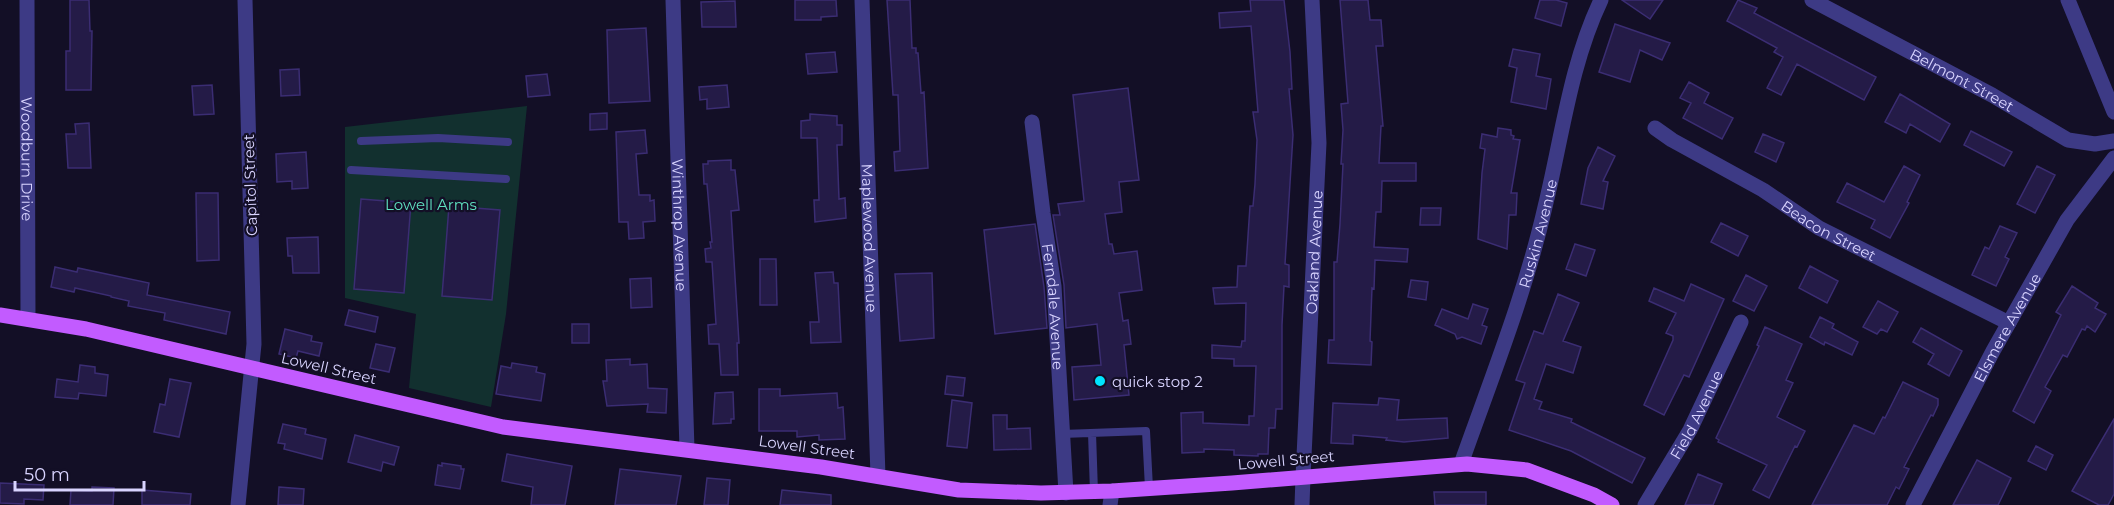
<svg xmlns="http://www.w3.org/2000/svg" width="2114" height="505" font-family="Montserrat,sans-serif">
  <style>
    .green { fill: #12302f }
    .building { fill: #241b47; stroke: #3b2d73; stroke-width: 1.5 }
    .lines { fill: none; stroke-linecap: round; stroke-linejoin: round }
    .service { stroke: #3d3a85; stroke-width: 8 }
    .minor { stroke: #3d3a85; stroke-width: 15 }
    .tertiary { stroke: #3d3a85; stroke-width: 15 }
    .primary { stroke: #c25bff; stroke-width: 15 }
    .poi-dot { fill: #00e5ff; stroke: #130f26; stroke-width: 2 }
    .labels { text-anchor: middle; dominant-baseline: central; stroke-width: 4.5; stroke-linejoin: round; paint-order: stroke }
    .street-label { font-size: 15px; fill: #d9d4ff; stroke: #130f26 }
    .park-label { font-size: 15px; fill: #5fe0c0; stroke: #130f26 }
    .poi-label { font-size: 15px; fill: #d9d4ff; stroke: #130f26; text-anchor: start }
  </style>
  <rect width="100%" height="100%" fill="#130f26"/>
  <path class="green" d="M527,106L506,314L491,407L409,388L416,314L345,298V127Z"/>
  <path class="building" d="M70,0H89L90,31H92L91,90H66V51H70Z
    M795,0H836L837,16L821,17V20H795Z
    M887,0H910L912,48H916V53H918L921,93L924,92L928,168L895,171L894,152L900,151L898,95H893Z
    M1250,0H1284L1290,52L1292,89H1289L1293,135L1285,264L1289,265V287L1284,286L1282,325V409H1276L1275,428H1269L1268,454H1258V456L1234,455V450L1204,449V452L1182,453L1181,413L1203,412V423L1249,425V416H1254L1256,366H1234V359L1212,358V345L1241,347L1242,341H1245L1246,303L1215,304L1213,288L1237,287L1238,266H1246L1250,206H1253L1255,184L1257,140L1253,112H1258L1251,26L1220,28L1219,13L1251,11Z
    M1340,0H1368L1370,20H1381L1383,46H1376L1383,126H1381L1379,163H1416V181H1382L1381,212H1376L1374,247L1408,249L1407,262L1375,260L1374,289L1372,288L1370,341L1372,342L1371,365L1328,363L1329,340H1334V262H1337L1340,224L1343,164H1341L1343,130L1341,104L1348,103Z
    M1540,0H1556L1567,3L1561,26L1535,18Z
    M1622,0H1663L1650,19Z
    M1738,0L1757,8L1754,13L1876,77L1864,100L1797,64L1781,95L1767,88L1783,57L1774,52L1777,48L1727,21Z
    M735,1L736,27H702L701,2Z
    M1615,24L1670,43L1662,60L1640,50L1630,82L1599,72Z
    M646,28L650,101L609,103L607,30Z
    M1513,49L1540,54L1536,76L1551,79L1546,109L1511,102L1517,68L1509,66Z
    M835,52L837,72L808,74L806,54Z
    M299,69L300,95L281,96L280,70Z
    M547,74L550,95L528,97L526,76Z
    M1689,82L1709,93L1704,103L1733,118L1722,139L1683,118L1691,103L1680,98Z
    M212,85L214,114L194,115L192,86Z
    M727,85L729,107L707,109V99L700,100L699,87Z
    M1128,88L1139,180L1119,182L1122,212L1105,214L1109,244H1112L1114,254L1137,251L1142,290L1119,293L1123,321L1128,320L1131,344L1124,345L1129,395L1074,400L1072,367L1101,365L1097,324L1066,328L1064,285L1053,215H1060L1058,204L1084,201L1073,95Z
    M1900,94L1950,124L1940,142L1910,124L1906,133L1885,122Z
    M607,113V129L590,130V114Z
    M810,114L837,116V125H842V145H837L839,199L845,198L846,218L815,222L814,200H819L817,138H801V121L810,120Z
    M89,123L91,168H68L66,134H76L75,124Z
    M1498,128L1511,130V135L1514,136L1513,139L1520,140L1511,193H1517L1516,215H1509L1507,249L1478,239L1482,173L1485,149L1480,148L1482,134L1497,137Z
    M645,130L647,153L636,154L639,195H650V201L654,200L655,221L643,222L644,238L629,239L628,222H619L616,132Z
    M1971,131L2012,152L2004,166L1964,145Z
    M1763,134L1784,143L1776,162L1755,152Z
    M1598,147L1615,156L1603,181L1608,182L1603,209L1581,204L1588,168Z
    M306,152L308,188L292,189V181L277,182L276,154Z
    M731,160V170H735L739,210L731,211L739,343H737L738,375H721L719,344H709L708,325L716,324L712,262H706L705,249L711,248L710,242H712L707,184H704L703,164H708V161Z
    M1904,166L1920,175L1907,202L1909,203L1890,238L1871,228L1875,220L1837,202L1847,183L1884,202Z
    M2037,166L2055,175L2035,213L2017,204Z
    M196,193H218L219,260L197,261Z
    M361,199L411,203L404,293L354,289Z
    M449,206L500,210L492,300L442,296Z
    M1421,208H1441L1440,225H1420Z
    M1721,223L1748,236L1738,256L1711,242Z
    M1035,224L1044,287L1047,328L995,334L984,230Z
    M2000,226L2017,233L2005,257L2009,259L1996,286L1972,275L1985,247L1989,249Z
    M318,237L319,273H293L292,256H288L287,238Z
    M1575,244L1595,250L1586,276L1566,269Z
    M760,259H776L777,305H760Z
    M1810,266L1838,281L1827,303L1799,288Z
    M55,267L77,272L78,268L149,283L147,295L230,312L226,334L164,320L165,313L128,306L129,301L111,297V296L75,288L74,292L51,287Z
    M833,272L834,283H838L841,342L811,343L810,322H819L815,273Z
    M932,273L934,338L900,341L895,274Z
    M1746,275L1767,286L1754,311L1733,301Z
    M651,278L652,307L631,308L630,279Z
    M1411,280L1428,282L1426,300L1408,297Z
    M1691,284L1724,299L1689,377L1684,375L1664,415L1644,405L1673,340V336L1666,333L1676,313L1649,301L1654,288L1684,301Z
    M2072,286L2098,303L2095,308L2106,314L2095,332L2087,326L2085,330L2082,329L2067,357L2063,355L2045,387L2051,391L2034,423L2013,411L2061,315L2056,312Z
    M1558,294L1579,303L1563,341L1581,347L1573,373L1546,364L1534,399L1542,402L1539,409L1572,419L1571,422L1645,458L1632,483L1571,451L1509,430L1525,383L1516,380L1521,366L1534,331L1543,334Z
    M1878,301L1898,312L1887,332L1881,329L1877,334L1863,327Z
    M1473,304L1488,309L1482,325L1487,327L1481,344L1462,337L1457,339L1455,334L1435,325L1442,309L1468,319Z
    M349,310L378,317L375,332L345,325Z
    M1820,317L1834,324L1832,328L1858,342L1852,355L1825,342L1824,345L1810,337Z
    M572,324H589V343H572Z
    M1765,327L1802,344L1786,380L1793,383L1777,417L1805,431L1797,447L1795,446L1769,498L1753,490L1767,465L1718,442L1719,440L1716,438L1759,346L1757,345Z
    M1921,328L1962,351L1949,376L1928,364L1934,354L1913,342Z
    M285,329L312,336L311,341L322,343L319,356L298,351L296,358L279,354Z
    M376,344L395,348L389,372L370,368Z
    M630,359V365L647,364L648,388L667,389L666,413L647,412L648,404L607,406L603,381H607L606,360Z
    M512,363L537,367L536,372L545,374L541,401L496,394L501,366L511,368Z
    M80,365L95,367V373L108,375L106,396L79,393L78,399L55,397L57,379L78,382Z
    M947,376L965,378L963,396L945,394Z
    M170,379L191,383L179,437L154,432L160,404L165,405Z
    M1903,382L1938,399V405L1933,416L1931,415L1904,467L1909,469L1899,489L1896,487L1887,505H1812L1854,425L1874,434L1883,417L1885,418Z
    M759,389H780V396L837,393L838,408L843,407L845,439L819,440V435L797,437V431H759Z
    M733,392L734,419H731V423L713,424L715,393Z
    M1379,398L1399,400L1397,420L1447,418L1448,438L1404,442L1386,440L1387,438L1353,435V444L1331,443L1333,403L1378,405Z
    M952,400L972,403L967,448L947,446Z
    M993,415H1007V429L1030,428L1031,449L994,450Z
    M2114,419V494L2108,505H2099L2072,491Z
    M283,424L306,429L305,434L326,439L322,459L284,449L285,444L278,443Z
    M355,435L399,447L394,465L383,462L381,471L348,462Z
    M2036,446L2053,455L2046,470L2028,461Z
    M507,454L572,466L565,505H531L533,487L502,481Z
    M1977,460L2011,478L1998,505H1953Z
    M442,463L461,466V469H464L460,489L435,485L438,465L442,466Z
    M620,469L681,476L676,505H615Z
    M1698,474L1722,484L1713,505H1685Z
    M707,478L730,480L728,505H704Z
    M0,483L44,485L43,500L24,499V504L0,503Z
    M92,487L114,488L113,505H70L71,490L92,491Z
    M279,487L304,489L303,505H278Z
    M142,490L191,494L190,505H142Z
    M782,490L831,495V505H780Z
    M1434,492H1486V505H1435Z"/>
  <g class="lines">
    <path class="service" d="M361,141L438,138L508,142
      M351,170L506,179
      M1092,433L1094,492
      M1062,434L1146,431L1149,488"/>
    <g class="minor">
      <path id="s1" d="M27,0L28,319"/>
      <path id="s2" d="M673,0L687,449"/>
      <path id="s3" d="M862,0L878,476"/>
      <path id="s4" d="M1812,0L1992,95L2068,140L2095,144L2114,141"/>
      <path d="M2068,0L2114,112"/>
      <path id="s5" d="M1032,122L1043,213L1054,286L1066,493"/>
      <path id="s6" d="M1655,128L1672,140L1763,190L1819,228L2009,323"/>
      <path id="s7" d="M1461,464C1491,379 1525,295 1545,207C1562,138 1570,65 1601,0"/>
      <path id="s8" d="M1303,477L1319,143L1312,0"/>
      <path d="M238,505L254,344L245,0"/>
      <path d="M1110,505L1112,491"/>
      <path id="s9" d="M1645,505L1690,430L1741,322"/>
      <path id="s10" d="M1913,505L1993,351L2067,220L2114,158"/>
    </g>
    <path class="tertiary" d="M1302,505L1303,477"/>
    <path class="primary" d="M0,315L86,329L503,427L821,467L959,490L1041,493L1112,491L1232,483L1467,464L1527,470L1594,495L1612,505"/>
  </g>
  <circle class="poi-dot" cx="1100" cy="381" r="6"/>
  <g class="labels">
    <g class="street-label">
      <text stroke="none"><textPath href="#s4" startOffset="170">Belmont Street</textPath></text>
      <text stroke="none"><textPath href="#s1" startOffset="159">Woodburn Drive</textPath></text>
      <text transform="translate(250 185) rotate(-92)">Capitol Street</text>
      <text stroke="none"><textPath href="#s2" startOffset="225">Winthrop Avenue</textPath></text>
      <text stroke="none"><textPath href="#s6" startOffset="202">Beacon Street</textPath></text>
      <text stroke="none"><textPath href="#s7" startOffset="243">Ruskin Avenue</textPath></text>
      <text stroke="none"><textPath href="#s3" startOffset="238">Maplewood Avenue</textPath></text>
      <text stroke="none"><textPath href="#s8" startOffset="225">Oakland Avenue</textPath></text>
      <text stroke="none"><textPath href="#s5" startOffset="186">Ferndale Avenue</textPath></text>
      <text stroke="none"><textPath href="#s10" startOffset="201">Elsmere Avenue</textPath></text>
      <text transform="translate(329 368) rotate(13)">Lowell Street</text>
      <text stroke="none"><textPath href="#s9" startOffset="104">Field Avenue</textPath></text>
      <text transform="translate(807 447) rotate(8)">Lowell Street</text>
      <text transform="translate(1286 460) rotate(-5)">Lowell Street</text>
    </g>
    <g class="park-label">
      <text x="431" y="204">Lowell Arms</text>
    </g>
    <g class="poi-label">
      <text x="1112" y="381">quick stop 2</text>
    </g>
  </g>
  <path d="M15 481v9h129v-9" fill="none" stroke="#d9d4ff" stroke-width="3"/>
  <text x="24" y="481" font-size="18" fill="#d9d4ff" stroke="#130f26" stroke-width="4.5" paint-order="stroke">50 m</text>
</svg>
